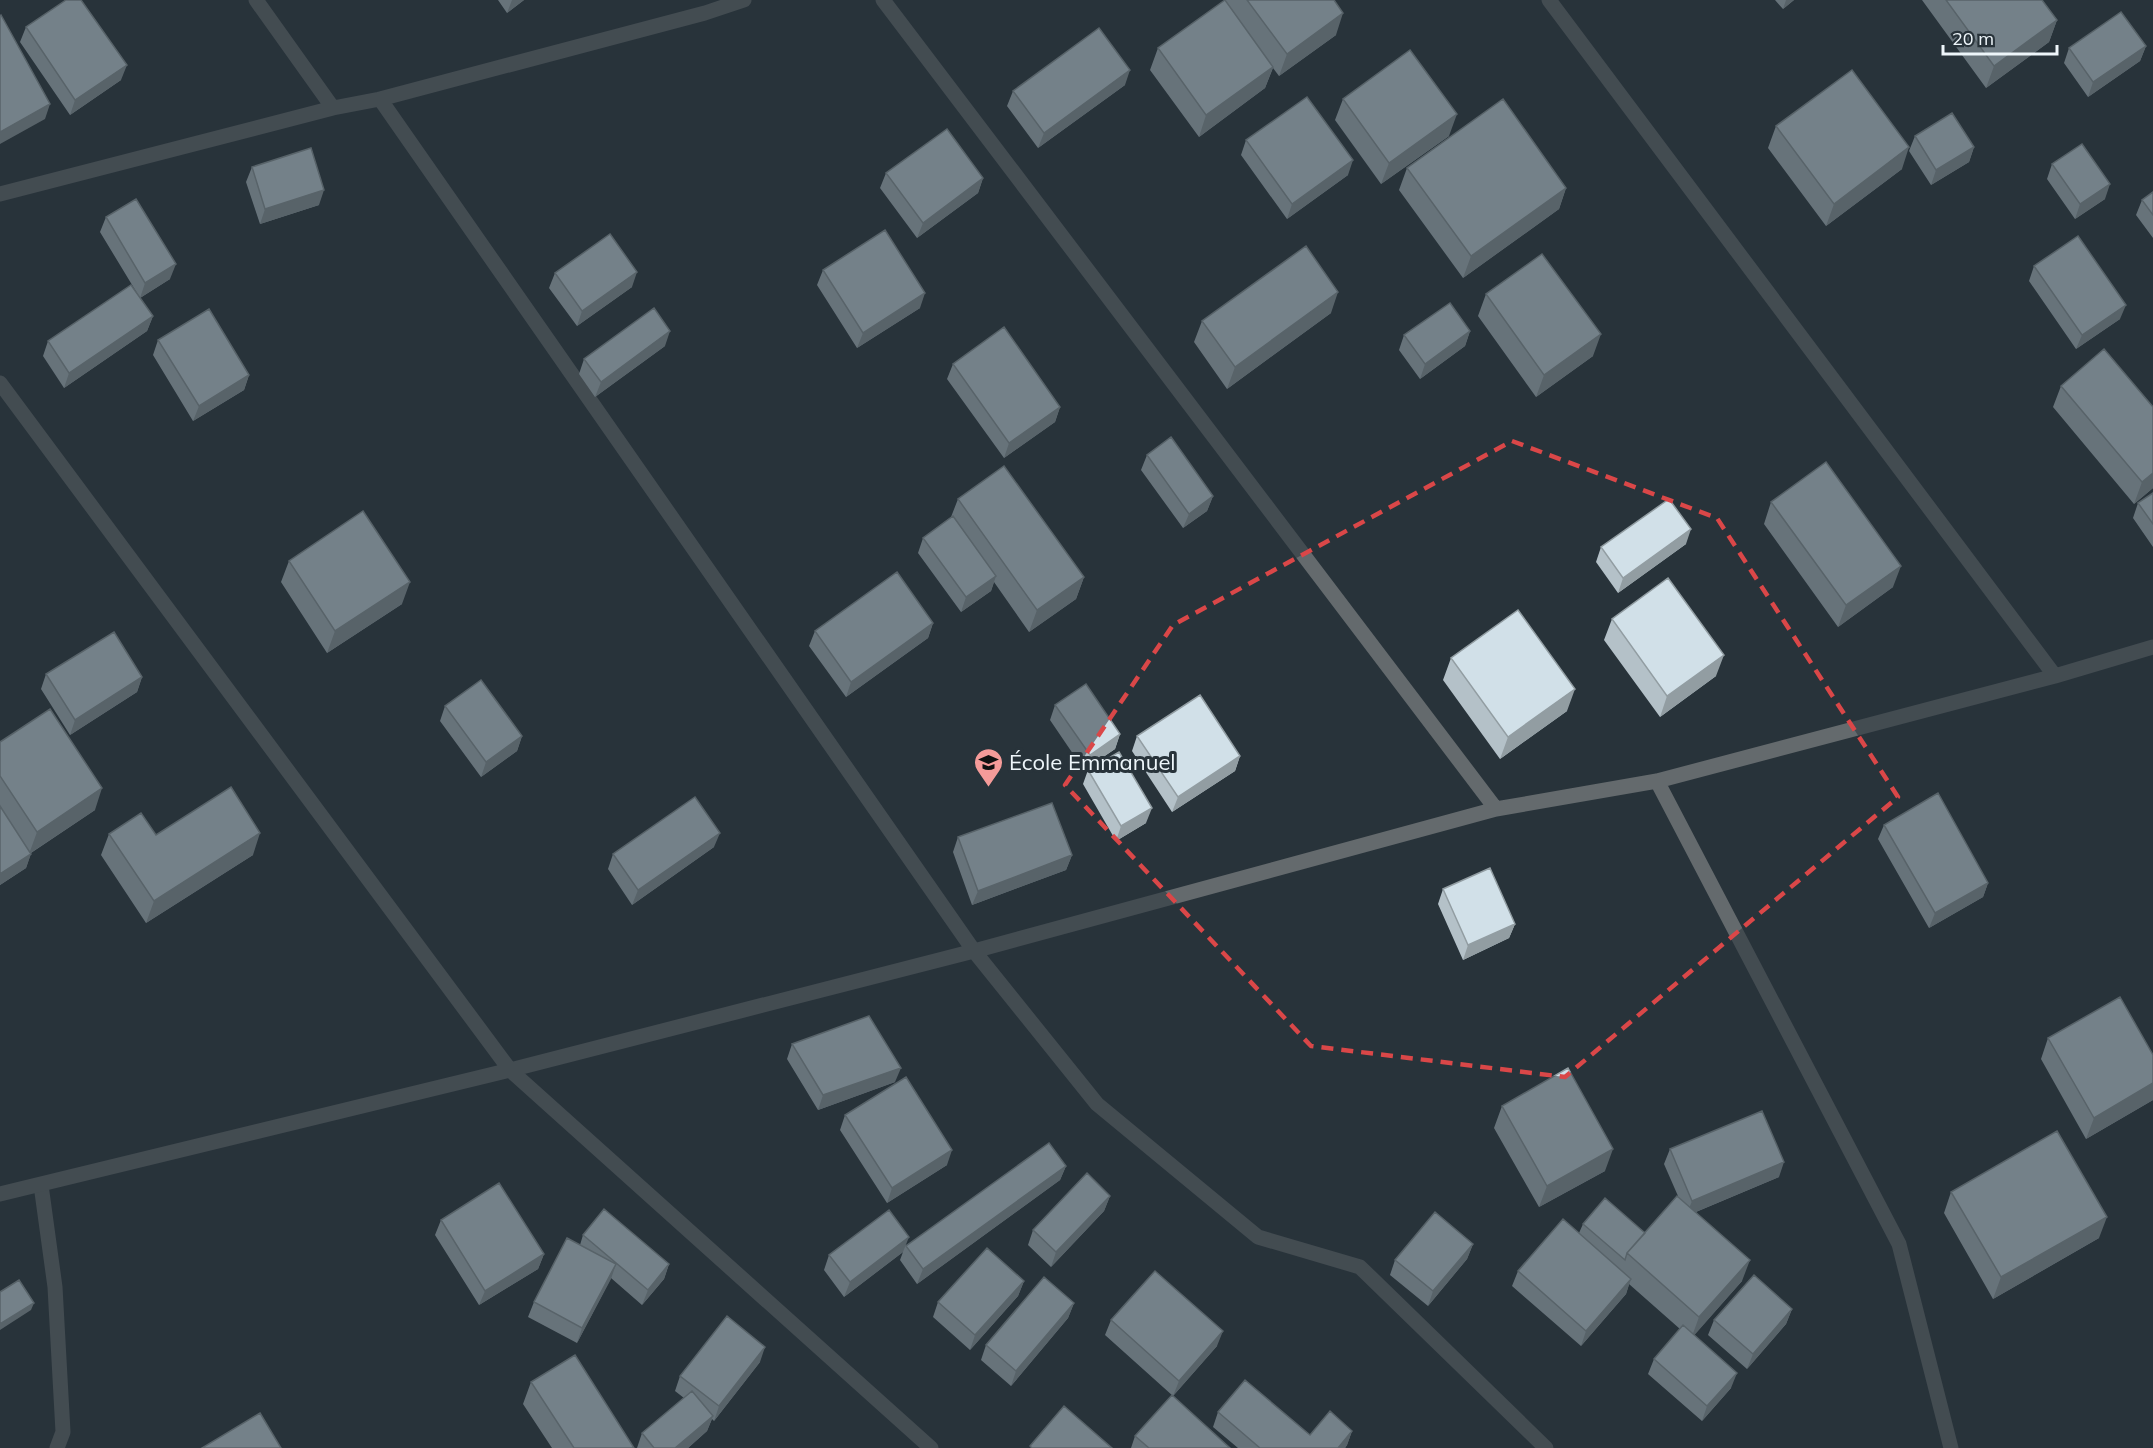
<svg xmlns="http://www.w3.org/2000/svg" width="2153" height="1448" font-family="Mulish,sans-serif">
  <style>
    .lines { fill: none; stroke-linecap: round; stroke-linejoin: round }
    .service { stroke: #646a6d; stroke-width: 15 }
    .minor { stroke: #646a6d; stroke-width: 15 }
    .wall { fill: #b4c1c8 }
    .shaded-wall { fill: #929da2 }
    .building { fill: #d1e0e8; stroke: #929da2; stroke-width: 1.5 }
    .marked { fill: none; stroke: #da4748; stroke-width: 4.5; stroke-dasharray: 12 8; stroke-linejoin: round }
    .labels { text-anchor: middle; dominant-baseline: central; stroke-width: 6; stroke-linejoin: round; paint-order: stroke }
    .poi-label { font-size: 22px; fill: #eef6fa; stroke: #28333a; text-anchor: start }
  </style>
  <rect width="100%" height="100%" fill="#28333a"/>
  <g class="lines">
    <path class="service" d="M41,1185L55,1287L63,1432L57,1448"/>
    <path class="minor" d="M256,0L333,108
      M883,0L1496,809
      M1549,0L2055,676L2153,647
      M380,99L974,951L1097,1104L1258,1237L1360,1267L1546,1448
      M0,194L333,108L380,99L705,13L744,0
      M0,383L510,1070L931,1448
      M1657,781L1899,1244L1951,1448
      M0,1194L510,1070L974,951L1496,809L1657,781L2055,676"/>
  </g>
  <path class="wall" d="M498,0H524L507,13Z
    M1224,0H1334L1336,35L1279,76L1273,68L1265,88L1199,137L1150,70L1158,48L1224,1Z
    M1775,0H1794L1783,9Z
    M1922,0H2042L2057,20L2049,42L1986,88Z
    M26,27L121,80L70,115L20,42Z
    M2146,46L2140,61L2088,97L2064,63L2069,48Z
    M1125,85L1038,148L1007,106L1013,91Z
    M1343,99L1449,136L1381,184L1335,120Z
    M1776,126L1902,169L1826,226L1768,148Z
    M1915,136L1974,147L1969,162L1931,185L1909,151Z
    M1246,140L1348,175L1287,219L1241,155Z
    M2052,164L2105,199L2075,219L2047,179Z
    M252,167L319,205L260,224L246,182Z
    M1407,168L1566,188L1559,209L1463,278L1399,190Z
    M886,173L983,178L978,193L917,238L880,188Z
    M2153,192V238L2136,215L2142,200Z
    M106,217L170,279L140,298L100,232Z
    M2034,266L2120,319L2076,349L2029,281Z
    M823,270L920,308L857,348L817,285Z
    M555,273L632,287L577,326L549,288Z
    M1486,294L1593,356L1536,397L1478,316Z
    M1331,313L1227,389L1194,342L1202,321Z
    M153,316L147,331L64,388L43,356L48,341Z
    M1470,331L1465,346L1420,379L1399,350L1404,335Z
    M158,340L249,375L244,390L193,421L153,355Z
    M665,346L595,397L579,374L584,359Z
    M953,364L1060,407L1055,422L1004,458L947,379Z
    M2061,386L2153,488L2134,504L2053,407Z
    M1147,455L1213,496L1207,511L1183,528L1141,470Z
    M2153,493V547L2133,518L2138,503Z
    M958,499L1084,577L1076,599L1029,632L994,582L991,591L961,612L918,553L923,538L951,517Z
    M1771,502L1893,587L1838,627L1764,524Z
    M1686,544L1618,593L1596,562L1601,547Z
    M289,561L402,604L327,653L281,582Z
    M1612,619L1716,676L1660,717L1604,640Z
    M933,623L928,638L846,697L809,646L815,631Z
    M1451,658L1567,711L1500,759L1443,680Z
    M46,674L142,677L137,692L70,735L41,689Z
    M1055,705L1120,734L1115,749L1084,770L1050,720Z
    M445,706L522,736L517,751L481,777L440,721Z
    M1137,736L1240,756L1235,771L1172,812L1132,751Z
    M0,742L95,810L31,853L26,868L0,885Z
    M1088,770L1146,823L1116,841L1083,784Z
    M1884,825L1988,883L1983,897L1929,928L1878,839Z
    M109,834L156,835L253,855L146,923L101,855Z
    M958,837L1072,855L1066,870L972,905L953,852Z
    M714,847L632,905L608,869L613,854Z
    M1443,889L1515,924L1509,938L1463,960L1438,904Z
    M2048,1038L2153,1055V1100L2086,1139L2041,1059Z
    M792,1044L895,1082L818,1110L787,1059Z
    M1502,1106L1605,1171L1539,1207L1494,1128Z
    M845,1115L947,1165L887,1203L840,1130Z
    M1670,1149L1779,1177L1696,1212L1742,1281L1694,1335L1731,1388L1702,1421L1648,1374L1654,1359L1680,1329L1629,1284L1626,1294L1581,1346L1512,1286L1518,1271L1579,1233L1583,1224L1645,1233L1678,1196L1664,1164Z
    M1066,1166L1060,1180L917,1284L900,1260L903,1252L844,1297L824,1270L829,1255L906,1245Z
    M1951,1192L2099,1238L1993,1299L1944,1213Z
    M1110,1196L1104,1211L1051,1267L1028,1245L1033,1230Z
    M441,1220L544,1254L538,1269L479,1305L435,1235Z
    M583,1235L669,1264L664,1279L642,1305L611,1278L577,1343L528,1317L534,1302L580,1245Z
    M1473,1244L1467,1259L1428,1306L1390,1275L1395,1260Z
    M1024,1281L1018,1296L970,1350L933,1317L938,1302Z
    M1074,1303L1068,1318L1011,1386L981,1360L986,1345Z
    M1792,1309L1786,1324L1747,1369L1708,1335L1714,1320Z
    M1111,1320L1217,1346L1173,1396L1105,1335Z
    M760,1362L714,1421L712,1419L707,1431L688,1448H637L642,1433L684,1398L675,1391L680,1376Z
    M531,1382L634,1448H552L523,1404Z
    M1218,1412L1310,1435L1352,1431L1347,1445L1345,1448H1238L1213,1427Z
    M1135,1436L1230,1448H1131Z"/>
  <path class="shaded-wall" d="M512,0H524L507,13Z
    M1786,0H1794L1783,9Z
    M1343,13L1336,35L1279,76L1287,54Z
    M2057,20L2049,42L1986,88L1994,66Z
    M2146,46L2140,61L2088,97L2093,82Z
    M127,65L121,80L70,115L75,100Z
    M1273,67L1265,88L1199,137L1206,115Z
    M1130,70L1125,85L1038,148L1044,133Z
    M50,104L45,119L0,144V132Z
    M1457,114L1449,136L1381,184L1389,163Z
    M1909,147L1902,169L1826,226L1834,204Z
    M1974,147L1969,162L1931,185L1936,170Z
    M1353,160L1348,175L1287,219L1292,204Z
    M983,178L978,193L917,238L923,223Z
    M2110,184L2105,199L2075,219L2080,204Z
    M1566,188L1559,209L1463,278L1471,256Z
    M324,190L319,205L260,224L265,209Z
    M176,264L170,279L140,298L145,283Z
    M637,272L632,287L577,326L582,311Z
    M1338,292L1331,313L1227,389L1235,367Z
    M925,293L920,308L857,348L863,333Z
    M2126,305L2120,319L2076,349L2082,335Z
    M153,316L147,331L64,388L69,373Z
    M670,331L665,346L595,397L601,382Z
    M1470,331L1465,346L1420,379L1425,364Z
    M1601,334L1593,356L1536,397L1544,375Z
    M249,375L244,390L193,421L199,406Z
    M1060,407L1055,422L1004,458L1009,443Z
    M2153,473V488L2134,504L2142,482Z
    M1213,496L1207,511L1183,528L1189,514Z
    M1691,529L1686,544L1618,593L1623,578Z
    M1901,566L1893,587L1838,627L1846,605Z
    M996,576L991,591L961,612L966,597Z
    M1084,577L1076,599L1029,632L1037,610Z
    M410,582L402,604L327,653L335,631Z
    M933,623L928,638L846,697L851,682Z
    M1724,655L1716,676L1660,717L1667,696Z
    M142,677L137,692L70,735L75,720Z
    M1575,689L1567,711L1500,759L1508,737Z
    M1120,734L1115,749L1084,770L1090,755Z
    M522,736L517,751L481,777L486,762Z
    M1240,756L1235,771L1172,812L1178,797Z
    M102,788L95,810L29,854L37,832Z
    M1152,808L1146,823L1116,841L1121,826Z
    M260,833L253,855L146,923L154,901Z
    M720,833L714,847L632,905L638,890Z
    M31,854L26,868L0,885V874Z
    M1072,855L1066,870L972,905L978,891Z
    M1988,883L1983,897L1929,928L1935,913Z
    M1515,924L1509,938L1463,960L1468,945Z
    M901,1068L895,1082L818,1110L823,1095Z
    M2153,1083V1100L2086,1139L2094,1118Z
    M1613,1149L1605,1171L1539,1207L1547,1186Z
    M952,1150L947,1165L887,1203L892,1188Z
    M1784,1162L1779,1177L1686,1216L1692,1201Z
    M1066,1166L1060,1180L917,1284L923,1269Z
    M1110,1196L1104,1211L1051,1267L1056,1252Z
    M2107,1217L2099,1238L1993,1299L2001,1277Z
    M909,1237L903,1252L844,1297L850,1282Z
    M1473,1244L1467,1259L1428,1306L1433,1291Z
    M544,1254L538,1269L479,1305L485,1291Z
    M1750,1260L1742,1281L1691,1339L1699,1317Z
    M616,1264L611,1279L577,1343L582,1328Z
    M669,1264L664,1279L642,1305L648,1290Z
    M1631,1279L1626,1294L1581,1346L1586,1331Z
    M1024,1281L1018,1296L970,1350L975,1335Z
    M34,1303L31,1310L0,1330V1324Z
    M1074,1303L1068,1318L1011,1386L1016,1371Z
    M1792,1309L1786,1324L1747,1369L1753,1354Z
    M1223,1331L1217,1346L1173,1396L1179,1381Z
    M765,1347L760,1362L714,1421L719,1406Z
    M1737,1373L1731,1388L1702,1421L1707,1406Z
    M713,1416L707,1431L688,1448H675Z
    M1352,1431L1347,1445L1345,1448H1338Z"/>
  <path class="building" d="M66,0H81L127,65L75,100L26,27Z
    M1225,0L1273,67L1206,115L1158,48Z
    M1247,0H1334L1343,13L1287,54Z
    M1946,0H2042L2057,20L1994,66Z
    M2121,12L2146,46L2093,82L2069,48Z
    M1,15L50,104L0,132V16Z
    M1099,28L1130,70L1044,133L1013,91Z
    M1410,50L1457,114L1389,163L1343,99Z
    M1852,70L1909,147L1834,204L1776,126Z
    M1307,97L1353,160L1292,204L1246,140Z
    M1503,99L1566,188L1471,256L1407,168Z
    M1952,113L1974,147L1936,170L1915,136Z
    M947,129L983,178L923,223L886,173Z
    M2082,144L2110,184L2080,204L2052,164Z
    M311,148L324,190L265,209L252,167Z
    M2153,192V215L2142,200Z
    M136,199L176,264L145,283L106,217Z
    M885,230L925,293L863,333L823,270Z
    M610,234L637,272L582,311L555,273Z
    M2078,236L2126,305L2082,335L2034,266Z
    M1306,246L1338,292L1235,367L1202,321Z
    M1542,254L1601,334L1544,375L1486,294Z
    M131,285L153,316L69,373L48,341Z
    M1450,303L1470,331L1425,364L1404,335Z
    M654,308L670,331L601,382L584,359Z
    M209,309L249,375L199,406L158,340Z
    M1004,327L1060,407L1009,443L953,364Z
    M2104,349L2153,407V473L2142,482L2061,386Z
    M1171,437L1213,496L1189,514L1147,455Z
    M1826,462L1901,566L1846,605L1771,502Z
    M1004,466L1084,577L1037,610L958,499Z
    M2153,493V524L2138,503Z
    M1669,499L1691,529L1623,578L1601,547Z
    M363,511L410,582L335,631L289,561Z
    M953,516L996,576L966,597L923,538Z
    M897,572L933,623L851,682L815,631Z
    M1668,578L1724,655L1667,696L1612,619Z
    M1518,610L1575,689L1508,737L1451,658Z
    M114,632L142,677L75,720L46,674Z
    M481,680L522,736L486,762L445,706Z
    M1086,684L1120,734L1090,755L1055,705Z
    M1200,695L1240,756L1178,797L1137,736Z
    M50,709L102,788L37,832L0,776V742Z
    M1119,752L1152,808L1121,826L1088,770Z
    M231,787L260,833L154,901L109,834L141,813L156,835Z
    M1938,793L1988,883L1935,913L1884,825Z
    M695,797L720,833L638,890L613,854Z
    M1052,803L1072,855L978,891L958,837Z
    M0,806L31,854L0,874Z
    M1490,868L1515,924L1468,945L1443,889Z
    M2120,997L2153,1055V1083L2094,1118L2048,1038Z
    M869,1016L901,1068L823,1095L792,1044Z
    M1568,1068L1613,1149L1547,1186L1502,1106Z
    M906,1077L952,1150L892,1188L845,1115Z
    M1762,1111L1784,1162L1692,1201L1670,1149Z
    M2057,1131L2107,1217L2001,1277L1951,1192Z
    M1049,1143L1066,1166L923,1269L906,1246Z
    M1087,1173L1110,1196L1056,1252L1033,1230Z
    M499,1183L544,1254L485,1291L441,1220Z
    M1677,1196L1750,1260L1699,1317L1627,1253Z
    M1605,1198L1645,1233L1627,1253L1625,1260L1583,1224Z
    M604,1209L669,1264L648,1290L583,1235Z
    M889,1210L909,1237L850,1282L829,1255Z
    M1435,1212L1473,1244L1433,1291L1395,1260Z
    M1563,1219L1631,1279L1586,1331L1518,1271Z
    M567,1238L616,1264L582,1328L534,1302Z
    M987,1248L1024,1281L975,1335L938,1302Z
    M1155,1271L1223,1331L1179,1381L1111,1320Z
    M1754,1275L1792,1309L1753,1354L1714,1320Z
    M1044,1277L1074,1303L1016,1371L986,1345Z
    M19,1280L34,1303L0,1324V1292Z
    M727,1316L765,1347L719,1406L680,1376Z
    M1683,1325L1737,1373L1707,1406L1654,1359Z
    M575,1355L634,1448H574L531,1382Z
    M1245,1380L1310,1435L1330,1411L1352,1431L1338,1448H1260L1218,1412Z
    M692,1391L713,1416L675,1448H654L642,1433Z
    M1172,1395L1230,1448H1149L1135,1436Z
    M1064,1406L1112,1448H1032L1030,1446Z
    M260,1413L281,1448H202Z"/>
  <path d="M0 0H2153V1448H0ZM1512,441L1717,518L1898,797L1565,1077L1311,1046L1065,785L1173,625Z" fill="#28333a" fill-opacity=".55" fill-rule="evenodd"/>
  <path class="marked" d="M1512,441L1717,518L1898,797L1565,1077L1311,1046L1065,785L1173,625Z"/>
  <defs>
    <symbol id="school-pin" viewBox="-11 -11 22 30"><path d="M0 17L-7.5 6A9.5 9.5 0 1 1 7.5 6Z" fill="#f59b99" stroke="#28333a"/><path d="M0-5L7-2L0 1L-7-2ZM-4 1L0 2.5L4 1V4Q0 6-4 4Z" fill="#111"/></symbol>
  </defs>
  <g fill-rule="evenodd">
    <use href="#school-pin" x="972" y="746" width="33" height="45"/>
  </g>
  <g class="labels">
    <g class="poi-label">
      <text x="1009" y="762">École Emmanuel</text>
    </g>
  </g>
  <path d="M1943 45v9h114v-9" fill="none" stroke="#eef6fa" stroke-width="3"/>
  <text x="1952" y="45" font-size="18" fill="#eef6fa" stroke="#28333a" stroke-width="4.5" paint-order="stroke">20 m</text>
</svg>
